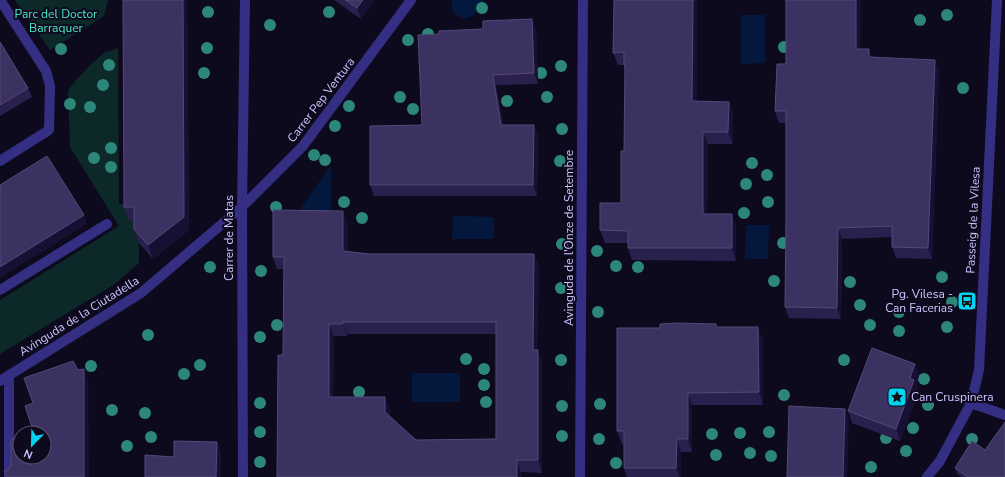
<svg xmlns="http://www.w3.org/2000/svg" width="1005" height="477" font-family="'Nunito Sans',sans-serif">
  <style>
    .green { fill: #0c2828 }
    .water { fill: #04173d }
    .lines { fill: none; stroke-linecap: round; stroke-linejoin: round }
    .minor { stroke: #342f82; stroke-width: 10 }
    .tree { fill: #2d867a }
    .wall { fill: #2a204e; fill-rule: evenodd }
    .shaded-wall { fill: #181033 }
    .building { fill: #3c3261; stroke: #53497a; fill-rule: evenodd }
    .labels { text-anchor: middle; dominant-baseline: central; stroke-width: 4; stroke-linejoin: round; paint-order: stroke }
    .park-label { font-size: 12px; fill: #46ebc6; stroke: #0e0a1e }
    .street-label { font-size: 12px; fill: #cec6ff; stroke: #0e0a1e }
    .poi-label { font-size: 12px; fill: #cec6ff; stroke: #0e0a1e; text-anchor: end }
  </style>
  <rect width="100%" height="100%" fill="#0e0a1e"/>
  <path class="green" d="M15,0H108L104,16L50,50Z
    M118,48L119,204H139V263L115,284L0,354V300L119,226L70,147L68,91L75,81L92,63L104,53Z"/>
  <path class="water" d="M452,0H484C479,5 478,13 472,16C461,23 448,12 452,0Z
    M741,15H765V63L741,64Z
    M331,165V215H296Z
    M453,216L494,217V239H452Z
    M746,225H769L768,259H745Z
    M412,373H460V402H412Z"/>
  <g class="lines">
    <path class="minor" d="M0,4L2,3L46,71L50,86L49,130L0,161
      M0,290L107,224
      M0,381L141,293L242,207L303,146L411,0
      M971,403L1005,415
      M9,477V375
      M243,477L242,207L245,0
      M580,477L583,0
      M927,477L940,461L971,403L979,370L997,0"/>
  </g>
  <g class="tree">
    <circle cx="482" cy="8" r="6"/>
    <circle cx="208" cy="12" r="6"/>
    <circle cx="329" cy="12" r="6"/>
    <circle cx="947" cy="15" r="6"/>
    <circle cx="920" cy="20" r="6"/>
    <circle cx="270" cy="25" r="6"/>
    <circle cx="428" cy="34" r="6"/>
    <circle cx="408" cy="40" r="6"/>
    <circle cx="784" cy="47" r="6"/>
    <circle cx="207" cy="48" r="6"/>
    <circle cx="61" cy="49" r="6"/>
    <circle cx="109" cy="65" r="6"/>
    <circle cx="561" cy="66" r="6"/>
    <circle cx="204" cy="73" r="6"/>
    <circle cx="541" cy="73" r="6"/>
    <circle cx="103" cy="85" r="6"/>
    <circle cx="963" cy="88" r="6"/>
    <circle cx="400" cy="97" r="6"/>
    <circle cx="547" cy="97" r="6"/>
    <circle cx="507" cy="101" r="6"/>
    <circle cx="70" cy="104" r="6"/>
    <circle cx="349" cy="106" r="6"/>
    <circle cx="90" cy="107" r="6"/>
    <circle cx="413" cy="109" r="6"/>
    <circle cx="335" cy="126" r="6"/>
    <circle cx="562" cy="129" r="6"/>
    <circle cx="111" cy="148" r="6"/>
    <circle cx="314" cy="155" r="6"/>
    <circle cx="94" cy="158" r="6"/>
    <circle cx="325" cy="160" r="6"/>
    <circle cx="560" cy="161" r="6"/>
    <circle cx="752" cy="163" r="6"/>
    <circle cx="111" cy="167" r="6"/>
    <circle cx="767" cy="175" r="6"/>
    <circle cx="746" cy="184" r="6"/>
    <circle cx="344" cy="202" r="6"/>
    <circle cx="768" cy="202" r="6"/>
    <circle cx="276" cy="207" r="6"/>
    <circle cx="744" cy="213" r="6"/>
    <circle cx="362" cy="218" r="6"/>
    <circle cx="783" cy="243" r="6"/>
    <circle cx="562" cy="244" r="6"/>
    <circle cx="597" cy="251" r="6"/>
    <circle cx="616" cy="266" r="6"/>
    <circle cx="210" cy="267" r="6"/>
    <circle cx="638" cy="267" r="6"/>
    <circle cx="261" cy="271" r="6"/>
    <circle cx="942" cy="277" r="6"/>
    <circle cx="774" cy="281" r="6"/>
    <circle cx="850" cy="282" r="6"/>
    <circle cx="561" cy="288" r="6"/>
    <circle cx="952" cy="302" r="6"/>
    <circle cx="860" cy="305" r="6"/>
    <circle cx="598" cy="312" r="6"/>
    <circle cx="899" cy="312" r="6"/>
    <circle cx="277" cy="325" r="6"/>
    <circle cx="870" cy="325" r="6"/>
    <circle cx="947" cy="327" r="6"/>
    <circle cx="899" cy="331" r="6"/>
    <circle cx="148" cy="335" r="6"/>
    <circle cx="260" cy="337" r="6"/>
    <circle cx="466" cy="359" r="6"/>
    <circle cx="561" cy="360" r="6"/>
    <circle cx="844" cy="360" r="6"/>
    <circle cx="200" cy="365" r="6"/>
    <circle cx="91" cy="366" r="6"/>
    <circle cx="484" cy="369" r="6"/>
    <circle cx="184" cy="374" r="6"/>
    <circle cx="924" cy="379" r="6"/>
    <circle cx="484" cy="385" r="6"/>
    <circle cx="359" cy="392" r="6"/>
    <circle cx="784" cy="395" r="6"/>
    <circle cx="486" cy="402" r="6"/>
    <circle cx="260" cy="403" r="6"/>
    <circle cx="600" cy="404" r="6"/>
    <circle cx="928" cy="405" r="6"/>
    <circle cx="562" cy="406" r="6"/>
    <circle cx="112" cy="410" r="6"/>
    <circle cx="145" cy="413" r="6"/>
    <circle cx="913" cy="428" r="6"/>
    <circle cx="260" cy="432" r="6"/>
    <circle cx="769" cy="432" r="6"/>
    <circle cx="740" cy="433" r="6"/>
    <circle cx="712" cy="434" r="6"/>
    <circle cx="562" cy="436" r="6"/>
    <circle cx="151" cy="437" r="6"/>
    <circle cx="886" cy="438" r="6"/>
    <circle cx="599" cy="439" r="6"/>
    <circle cx="972" cy="439" r="6"/>
    <circle cx="127" cy="446" r="6"/>
    <circle cx="906" cy="451" r="6"/>
    <circle cx="750" cy="453" r="6"/>
    <circle cx="716" cy="455" r="6"/>
    <circle cx="771" cy="456" r="6"/>
    <circle cx="260" cy="462" r="6"/>
    <circle cx="616" cy="463" r="6"/>
    <circle cx="871" cy="467" r="6"/>
  </g>
  <path class="wall" d="M334,0H374L361,19Z
    M614,0H697V101L729,102L733,114V144H708L707,214L736,226V261L632,260L628,248V243H605L600,230L621,203L624,151L625,70L624,65H618L613,53Z
    M187,2L189,230L153,259L139,243L134,229V221H129L124,207Z
    M532,19L536,30L538,84L496,85L503,125L538,135L537,196H374L370,185L422,125L439,34L483,29Z
    M0,42L28,88L32,97L0,116Z
    M860,49L872,57L939,71L932,259L896,258L892,247V237L842,239L841,319L789,318L785,307L786,220V123H779L775,111L786,64Z
    M348,223V251L369,254H534L539,266L537,350L542,362V473L521,472L277,477L283,355L284,269H277L273,257ZM347,334H496V439L416,440L389,416L390,409L333,397L334,336H347Z
    M716,324L717,327L763,339V405H692V452H681V477H627L624,468V444H622L617,431L660,328Z
    M915,364L919,376L916,385L919,392L900,441L852,423L848,411Z
    M955,468L1005,477H961L957,474Z"/>
  <path class="shaded-wall" d="M183,0H187V2L189,230L153,259L148,245Z
    M363,0H374L361,19L357,8Z
    M693,0H697V114L692,101Z
    M856,0H861L860,61L856,49Z
    M532,19L536,30L538,84L534,73Z
    M869,49L873,61L869,57Z
    M935,60L939,71L932,259L928,248Z
    M493,75L496,85L504,136L501,125Z
    M729,102L733,114V144L728,132Z
    M534,125L538,135L537,196L533,185Z
    M703,132L708,144L707,226L703,214Z
    M343,211L348,223V263L343,251Z
    M732,214L736,226V261L732,248Z
    M84,215L87,224L0,278V267Z
    M838,228L842,239L841,319L837,308Z
    M534,254L539,266L537,362L533,350Z
    M343,322L347,334V336L343,324Z
    M329,324L334,336L333,410L329,397Z
    M758,327L763,339V405L759,392Z
    M538,350L542,362V473L538,460Z
    M915,364L919,376L916,385L919,392L900,441L896,429L910,378Z
    M84,369L88,381L89,477H84Z
    M688,393L692,405V452L688,439Z
    M385,397L390,409L389,424L385,412Z
    M845,409L849,418L847,477H843Z
    M677,439L681,452V477H680L676,468Z
    M217,442L221,454V477H216Z
    M517,460L521,472L522,477H517Z"/>
  <path class="building" d="M123,0H183L184,217L148,245L134,229V207H124Z
    M345,0H363L357,8Z
    M614,0H693L692,101L729,102L728,132H703V214H732V248H628V231L600,230V203H621V151H624L625,65H624V52L613,53Z
    M786,0H856V49H869V57L935,60L928,248L892,247V226L838,228L837,308L785,307L786,219V111H775L777,64H786Z
    M532,19L534,73L493,75L501,125H534L533,185H370V126L422,125L418,35L439,34V31L483,29V21Z
    M0,42L28,88L0,105Z
    M47,156L84,215L0,267V185Z
    M273,210L343,211V251L369,254H534L533,350H538V460H517V477H277L278,355H283L284,257H273ZM343,322H496V439L416,440L385,412V397H329V324H343Z
    M678,323L716,324V327H758L759,392L688,393V439H677L676,468H624V431H617V328H660V324Z
    M872,348L915,364L910,378L914,380L896,429L848,411Z
    M73,361L78,370L84,369V477H7L4,471L8,470L11,465V440L20,437V457H44V433H33H34L25,406L33,403L24,378Z
    M789,406L845,409L843,477H787Z
    M1005,422V477H968L955,468L972,441L985,450Z
    M174,441L217,442L216,477H145V455L174,457Z"/>
  <defs>
    <symbol id="bus-square" viewBox="-11 -11 22 22"><rect x="-9" y="-9" width="18" height="18" rx="4" fill="#00d4f1" stroke="#0e0a1e"/><path d="M-5-6H5V4H4V6H2V4H-2V6H-4V4H-5ZM-3.5-4V0h7V-4ZM-3.5 1.2v1.5H-2V1.2ZM2 1.2v1.5H3.5V1.2Z" fill="#111"/></symbol>
    <symbol id="sight-square" viewBox="-11 -11 22 22"><rect x="-9" y="-9" width="18" height="18" rx="4" fill="#00d4f1" stroke="#0e0a1e"/><path d="M0-6L1.8-2.2L6-1.7L2.9 1.2L3.7 5.4L0 3.3L-3.7 5.4L-2.9 1.2L-6-1.7L-1.8-2.2Z" fill="#111"/></symbol>
  </defs>
  <g fill-rule="evenodd">
    <use href="#bus-square" x="956" y="290" width="22" height="22"/>
    <use href="#sight-square" x="886" y="386" width="22" height="22"/>
  </g>
  <g class="labels">
    <g class="park-label">
      <text x="56" y="14">Parc del Doctor<tspan x="56" dy="14">Barraquer</tspan></text>
    </g>
    <g class="street-label">
      <text transform="translate(321 100) rotate(-53)">Carrer Pep Ventura</text>
      <text transform="translate(973 220) rotate(-87)">Passeig de la Vilesa</text>
      <text transform="translate(229 238) rotate(-90)">Carrer de Matas</text>
      <text transform="translate(569 238) rotate(-90)">Avinguda de l'Onze de Setembre</text>
      <text transform="translate(79 316) rotate(-32)">Avinguda de la Ciutadella</text>
    </g>
    <g class="poi-label">
      <text x="953" y="294">Pg. Vilesa -<tspan x="953" dy="14">Can Facerias</tspan></text>
      <text x="911" y="397" text-anchor="start">Can Cruspinera</text>
    </g>
  </g>
  <g transform="translate(32 445) rotate(203)"><circle r="19" fill="#0e0a1e" stroke="#5b5578"/>
  <path d="M0-3L7 15L0 10L-7 15Z" fill="#00d4f1"/>
  <text y="-6" font-size="11" font-weight="bold" text-anchor="middle" fill="#cec6ff">N</text>
  </g>
</svg>
